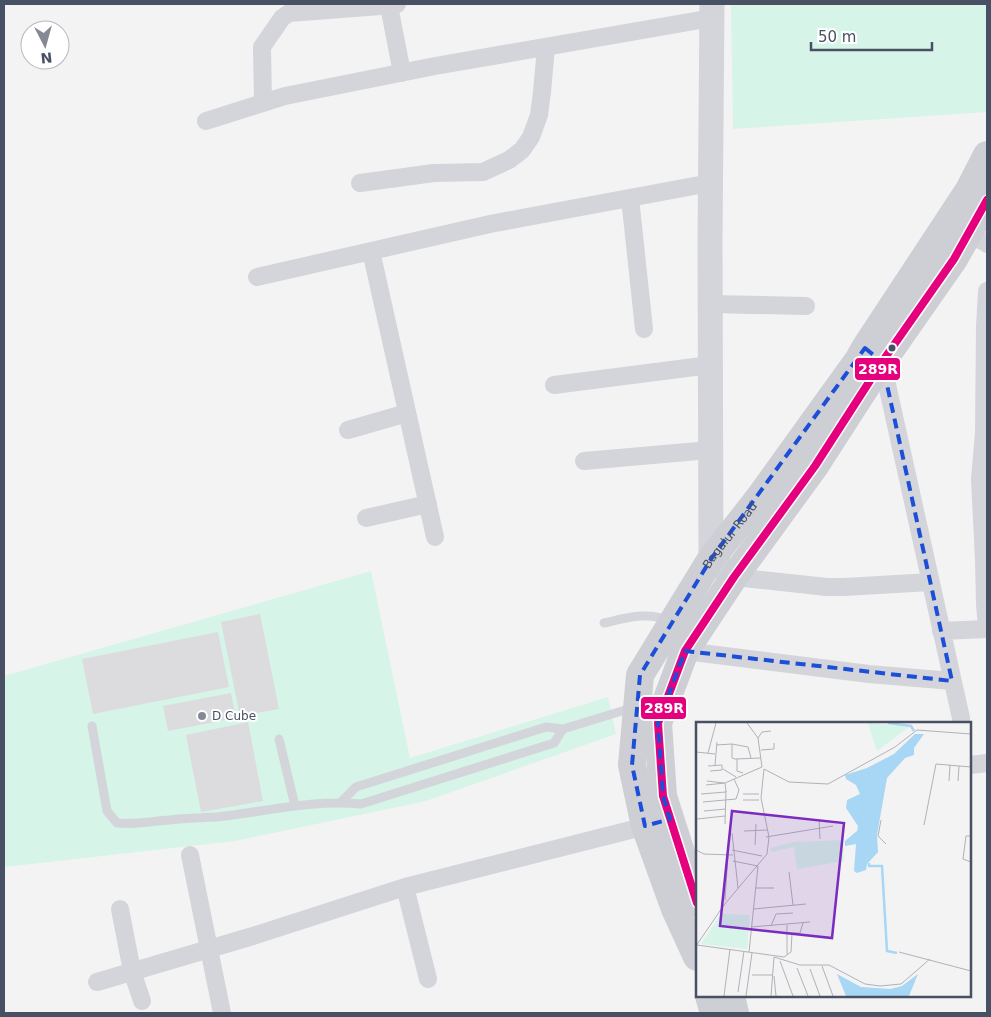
<svg xmlns="http://www.w3.org/2000/svg" width="991" height="1017" font-family="'DejaVu Sans',sans-serif">
  <style>
    .green { fill: #d6f4e7 }
    .building { fill: #dcdcdf }
    .lines { fill: none; stroke-linecap: round; stroke-linejoin: round }
    .lane { stroke: #d4d5da; stroke-width: 9 }
    .street { stroke: #d4d5da; stroke-width: 18 }
    .secondary { stroke: #d3d5da; stroke-width: 25 }
    .primary { stroke: #cdcfd5; stroke-width: 28 }
    .bus-1-casing { stroke: #fff; stroke-width: 11 }
    .bus-1 { stroke: #e5007d; stroke-width: 8 }
    .marked { fill: none; stroke: #1d4ed8; stroke-width: 4; stroke-dasharray: 10 6; stroke-linejoin: round }
    .bus-dot { fill: #485063; stroke: #fff; stroke-width: 2 }
    .poi-dot { fill: #848995; stroke: #fff; stroke-width: 2 }
    .labels { text-anchor: middle; dominant-baseline: central; stroke-width: 4; stroke-linejoin: round; paint-order: stroke }
    .street-label { font-size: 12px; fill: #485063; stroke: #fff }
    .poi-label { font-size: 12px; fill: #485063; stroke: #fff; text-anchor: start }
    .inset-river { fill: none; stroke: #a8d6f5; stroke-width: 2.5 }
    .inset-road { fill: none; stroke: #afb2b9; stroke-width: 1 }
    .view { fill: #7b2cbf; fill-opacity: 0.15; stroke: #7b2cbf; stroke-width: 2.5 }
    .inset-edge { fill: none; stroke: #485063; stroke-width: 2.5 }
    .line-badge { stroke: #fff; stroke-width: 2 }
    .badge-label { font-size: 14px; text-anchor: middle; font-weight: bold; fill: #fff }
  </style>
  <rect width="100%" height="100%" fill="#f4f3f3"/>
  <path class="green" d="M731,4H987V112L733,129Z
    M371,571L410,758L608,697L616,734L426,801L235,841L4,867V676Z"/>
  <path class="building" d="M260,614L279,709L240,716L221,622Z
    M218,632L229,687L93,714L82,659Z
    M231,693L236,718L168,731L163,706Z
    M248,722L263,801L201,812L186,735Z"/>
  <g class="lines">
    <path class="lane" d="M604,623C626,618 649,611 670,621
      M92,726L107,811L117,823C135,825 152,821 170,820C185,818 201,818 216,817C265,812 312,799 361,804L554,743L563,729
      M279,739L295,806
      M341,802L356,787L546,727L563,729L632,708"/>
    <path class="street" d="M394,5L390,11L402,73
      M263,103L262,47L282,18L289,13L394,5L397,4
      M206,121L285,96L435,66L712,18
      M360,183L434,173L483,172L509,160L522,150L531,137L539,115L542,92L546,47
      M630,198L644,329
      M968,235L987,243V244
      M371,251L435,537
      M257,277L490,224L710,183
      M710,304L806,306
      M878,359L882,362L961,718V723
      M554,385L710,365
      M348,430L407,413
      M584,461L710,450
      M366,518L428,504
      M734,577L827,587H844L931,582
      M941,631L987,629L985,604L984,560L980,479L984,432L985,326L987,291
      M685,651L869,674L952,681
      M970,765L987,763
      M190,855L222,1013
      M405,887L428,979
      M120,909L132,971L142,1001
      M97,982L253,936L405,887L654,824"/>
    <path class="secondary" d="M712,4L710,241L711,559L734,577"/>
    <g class="primary">
      <path d="M697,903L663,796L658,723L685,651L734,577L815,466L882,362L954,259L987,200"/>
      <path id="s1" d="M697,957L675,909L645,826L632,765L640,675L711,559L759,498L859,359L865,348L969,190L987,155"/>
      <path d="M709,996L714,1013"/>
      <path d="M731,996L735,1013"/>
    </g>
    <defs>
      <path id="bus-1" d="M697,903L663,796L658,723L685,651L734,577L815,466L882,362L954,259L987,200"/>
    </defs>
    <use href="#bus-1" class="bus-1-casing"/>
    <use href="#bus-1" class="bus-1"/>
  </g>
  <path class="marked" d="M865,348L882,362L952,681L685,651L658,723L663,796L670,819L645,826L632,765L640,675L711,559Z"/>
  <circle class="bus-dot" cx="892" cy="348" r="4.5"/>
  <circle class="poi-dot" cx="202" cy="716" r="5"/>
  <g class="labels">
    <g class="street-label">
      <text stroke="none"><textPath href="#s1" startOffset="460">Bagalur Road</textPath></text>
    </g>
    <g class="poi-label">
      <text x="212" y="716">D Cube</text>
    </g>
  </g>
  <g transform="translate(696 722)">
    <rect width="275" height="275" fill="#f4f3f3"/>
    <path d="M172,1H175L213,5L181,29ZM147,118L148,139L101,147L98,125L75,130V126L97,120ZM25,192L54,193L51,227L5,222Z" fill="#d6f4e7"/>
    <path d="M219,12H228L218,26V33L209,36L191,56L181,113L182,130L171,142L170,148L161,151L158,149L160,122L149,124V119L161,109L162,104L150,86L151,78L164,72L160,63L150,57L149,53L171,46L198,32ZM141,252L165,265L194,267L206,264L222,252L213,274H150Z" fill="#a8d6f5"/>
    <path class="inset-river" d="M192,1L215,4L218,9M173,141V144H186L191,229L201,231"/>
    <path class="inset-road" d="M51,1L62,16M20,23L36,22M65,28L78,27V21M0,30L19,32M12,31L20,1M55,36L52,25L36,22V36L39,37L65,36M41,37V49L47,51M19,43L21,20M12,44L26,43V48L14,49M66,45L62,16L66,10L75,9M27,47L40,55M11,59L28,61M253,59L254,43M262,59L263,44M10,63L29,61L66,45M5,72L30,70L29,61M47,72H63M47,78H63M7,80L40,77L43,68L38,57M8,89L30,87M1,97L29,94M123,97L124,117M185,98L182,114L190,122M29,102L30,69M228,103L240,42L275,45M48,109L71,108M36,111L42,166M275,114H270L267,137L275,140M70,115L137,104M59,123L60,102M0,128L8,132L37,133M36,128L66,134M37,139L62,144L53,230M93,150L97,183M60,166H78M29,178L32,133M58,187L110,182M75,204L80,192L97,191M55,205L114,200M94,211H104L107,201M1,223L88,235L95,230L96,211M0,224L28,183L71,132L73,115L65,76L68,47L93,60L132,62L199,25L221,8L275,12M203,230L275,249M91,232V203M78,235L104,243H133L169,262L184,264L205,262L234,237M84,239L97,274M126,244L137,274M101,246L112,274M114,247L124,274M0,249V266M56,253H76M78,254L80,274M42,270L48,229M28,274L34,227M50,274L56,231M75,274L78,235"/>
    <path class="view" d="M36,89L148,101L136,216L24,204Z"/>
    <rect width="275" height="275" class="inset-edge"/>
  </g>
  <g class="line-badge">
    <rect x="854" y="357" width="47" height="24" rx="5" fill="#e5007d"/>
    <rect x="640" y="696" width="47" height="24" rx="5" fill="#e5007d"/>
  </g>
  <g class="badge-label">
    <text x="878" y="374">289R</text>
    <text x="664" y="713">289R</text>
  </g>
  <rect width="991" height="1017" fill="none" stroke="#485063" stroke-width="10"/>
  <g transform="translate(45 45) rotate(174)"><circle r="24" fill="#ffffff" stroke="#b6b9c1"/>
  <path d="M0-4L9 19L0 12L-9 19Z" fill="#848995"/>
  <text y="-8" font-size="14" font-weight="bold" text-anchor="middle" fill="#485063">N</text>
  </g>
  <path d="M811 42v8h121v-8" fill="none" stroke="#485063" stroke-width="2.5"/>
  <text x="818" y="42" font-size="15" fill="#485063" stroke="#ffffff" stroke-width="4" paint-order="stroke">50 m</text>
</svg>
